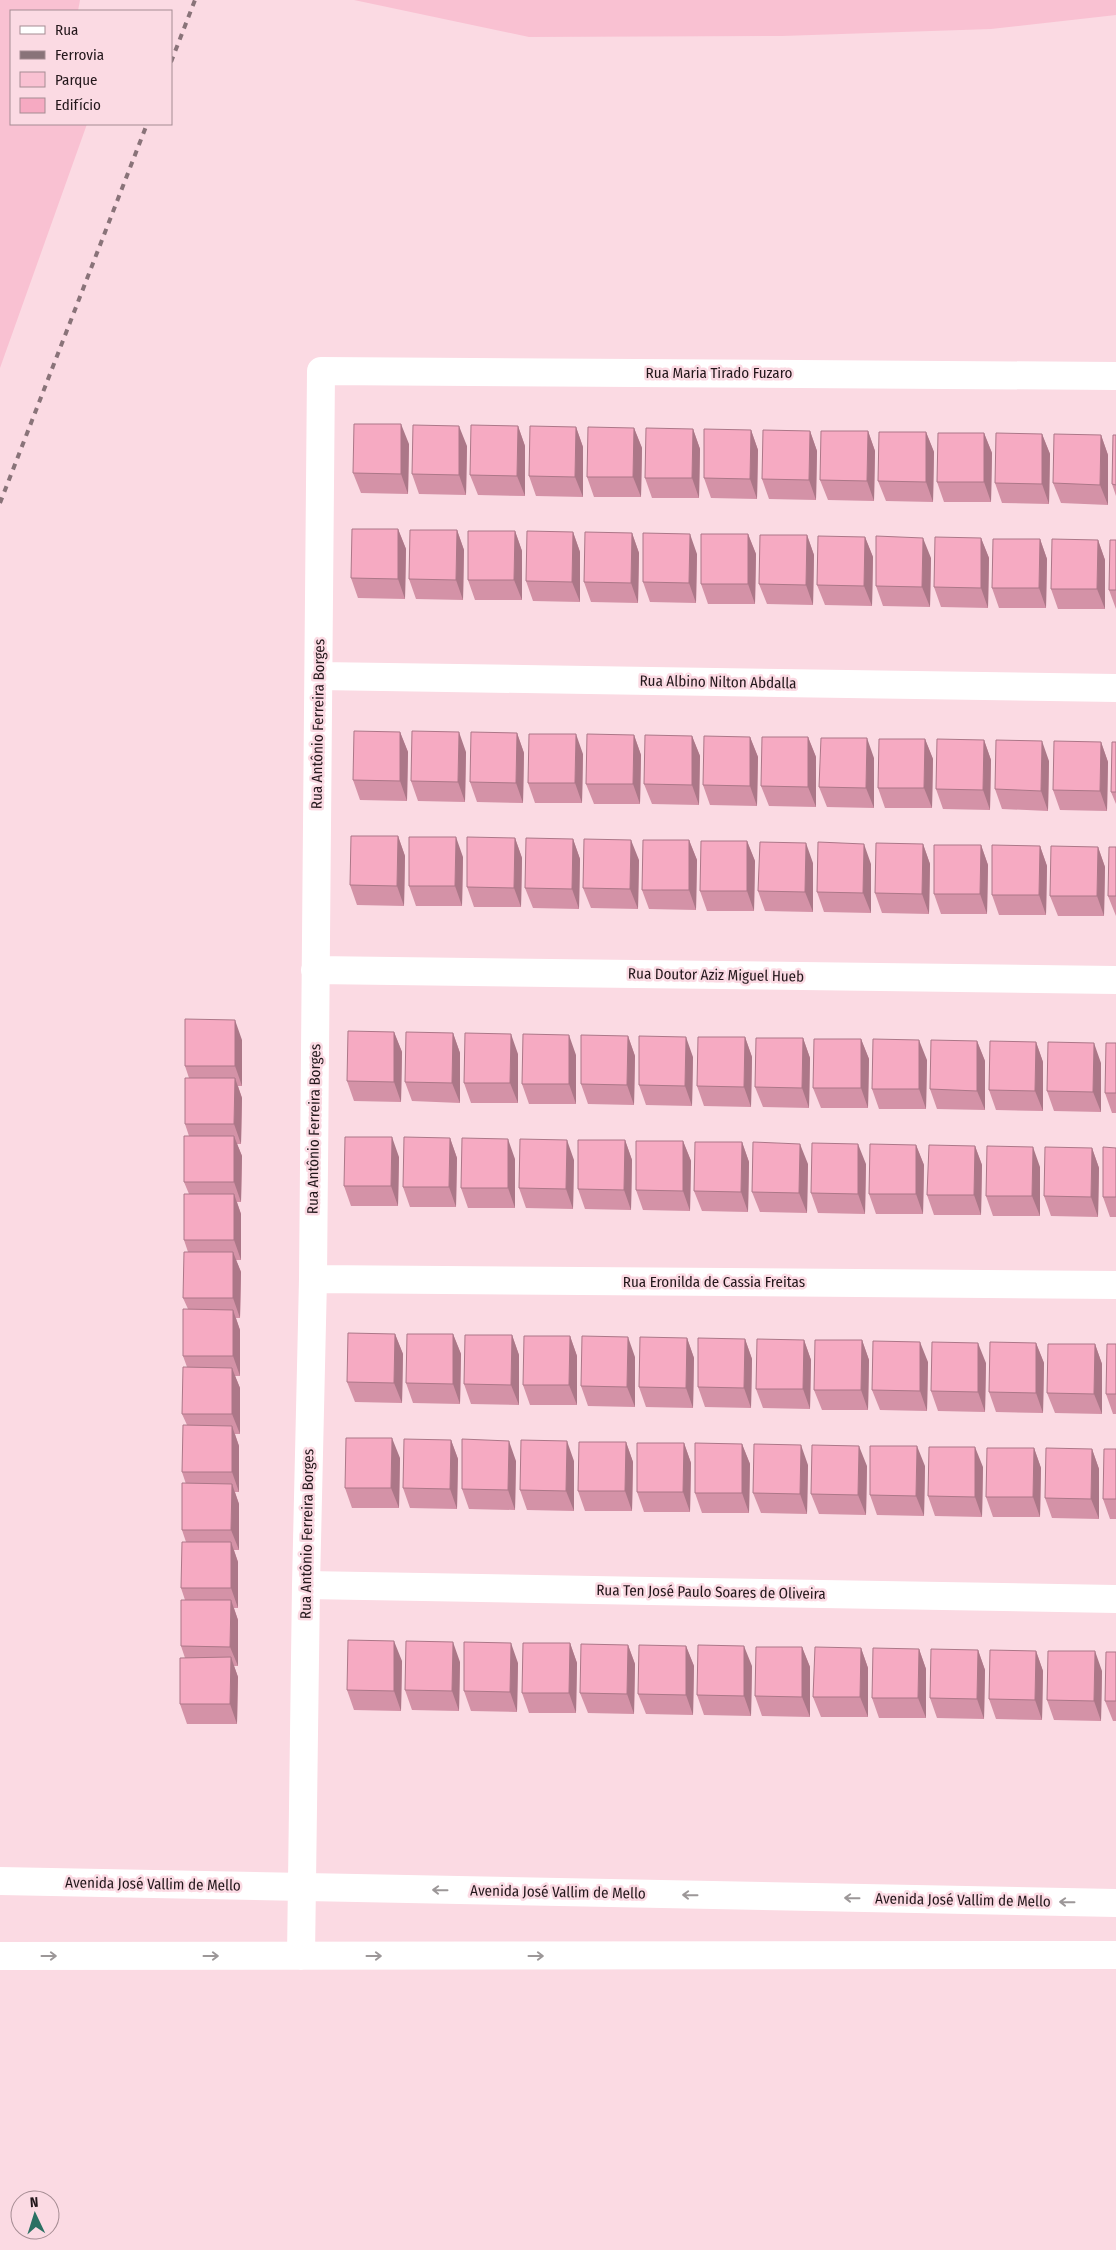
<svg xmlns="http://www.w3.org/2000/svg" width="1116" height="2250" font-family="'Fira Sans Condensed',sans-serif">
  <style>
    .green { fill: #f9c1d2 }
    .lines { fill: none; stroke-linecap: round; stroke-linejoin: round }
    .minor { stroke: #fff; stroke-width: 28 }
    .rail { stroke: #897379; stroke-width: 4; stroke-dasharray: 6 6; stroke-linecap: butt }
    .wall { fill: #d492a7 }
    .shaded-wall { fill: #ac7788 }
    .building { fill: #f6aac2; stroke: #ac7788 }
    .oneway { stroke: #9c9798 }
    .labels { text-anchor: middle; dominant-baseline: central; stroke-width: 5; stroke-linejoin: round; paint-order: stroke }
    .street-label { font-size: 15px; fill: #23171b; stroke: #fbdae3 }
  </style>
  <rect width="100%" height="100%" fill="#fbdae3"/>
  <path class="green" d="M0,0H80L78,11H11V124H87L0,368Z
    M354,0H1116V15L991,29L782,36L529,37Z"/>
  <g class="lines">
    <path class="minor" d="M319,676L1116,688
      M315,970L1116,980
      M313,1279L1116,1285
      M306,1585L1116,1599
      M0,1881L1116,1903
      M0,1956L1116,1955
      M301,1956L306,1585L313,1279L321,371L1116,376"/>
    <path class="rail" d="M171,62L195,0
      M0,503L147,124"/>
  </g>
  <path class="wall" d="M518,426L525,446V496L478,495L470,475Z
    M576,427L583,447V497L536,496L529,476Z
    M634,428L642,448L641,497H594L587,477Z
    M693,429L700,449L699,498H652L645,478Z
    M751,430L758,450L757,499L711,498L704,478Z
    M810,431L817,451L816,500L769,499L762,479Z
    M868,431L875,451L874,501L828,500L820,480Z
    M926,432L934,452L933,502L886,501L878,481Z
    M984,433L992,453L991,502H944L937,482Z
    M1042,434L1050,454L1049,504L1002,503L995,483Z
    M1101,435L1108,455V505L1061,503L1053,483Z
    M1116,435V496L1112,484Z
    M409,444L408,494L361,493L353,473Z
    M467,446L466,495L419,494L412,474Z
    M398,529L406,549L405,599L358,598L351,578Z
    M457,530L464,550L463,600L416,599L409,579Z
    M515,531L522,551V600H475L468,580Z
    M573,532L580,552V602L533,601L526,581Z
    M632,533L639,553L638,603L591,602L584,582Z
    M748,534L756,554L755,604H708L701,584Z
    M807,535L814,555L813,605L767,604L759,584Z
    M865,537L873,557L872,606L825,605L817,585Z
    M981,538L989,558L988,608L941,607L934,587Z
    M1040,539L1047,559L1046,608H999L992,588Z
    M1098,540L1105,560V609H1058L1051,589Z
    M1116,540V609L1109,590Z
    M697,554L696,603L650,602L643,582Z
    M931,558L930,607L883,606L876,586Z
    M400,732L408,752L407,801L360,800L353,780Z
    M517,733L524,753L523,803L477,802L470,782Z
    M634,735L641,755L640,804H594L586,784Z
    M692,736L700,756L699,805L652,804L644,784Z
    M750,737L758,757L757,806L710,805L703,785Z
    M808,737L816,757V807L769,806L761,786Z
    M925,739L933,759L932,808H885L878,788Z
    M984,740L991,760L990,810L943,809L936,789Z
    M1101,742L1108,762L1107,811L1060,810L1053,790Z
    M1116,742V804L1111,792Z
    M466,752L465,802L418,801L411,781Z
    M583,754L582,803H535L528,783Z
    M874,758V808L827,807L819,787Z
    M1049,761L1048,811L1002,809L995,789Z
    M398,836L405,856L404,906L357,905L350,885Z
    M515,838L522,858L521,907H474L467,887Z
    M573,839L580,859L579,909L533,908L525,888Z
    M689,840L697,860L696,910L649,909L642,890Z
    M747,841L755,861L754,911H707L700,891Z
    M923,844L930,864L929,914L882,913L875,893Z
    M981,845L988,865L987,914H941L934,894Z
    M1040,846L1047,866L1046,915H999L992,895Z
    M1098,847L1105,867L1104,916H1058L1050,896Z
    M1116,847V916L1108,896Z
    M463,857L462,906H416L409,886Z
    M639,860L638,909L591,908L583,888Z
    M813,863V912L765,911L758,891Z
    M871,864V913L824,912L817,892Z
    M394,1032L402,1052L401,1102L354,1101L347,1081Z
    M453,1033L460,1053V1103L412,1101L405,1082Z
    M628,1036L635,1056L634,1105L588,1104L581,1084Z
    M745,1037L752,1057L751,1107L704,1106L697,1086Z
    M803,1038L810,1058L809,1108L763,1107L755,1087Z
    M861,1039L869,1059L868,1108H821L813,1088Z
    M242,1040V1086H238L242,1098L241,1144H237L242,1156L241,1202H237L241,1214V1260H236L241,1272L240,1318H236L240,1330V1376H235L240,1388V1434H235L239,1446V1492H235L239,1504V1550H234L238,1562V1608H234L238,1620V1666H234L238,1677L237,1724H187L180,1704L185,1658L181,1646L185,1600L181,1588L186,1542L182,1530L186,1484L182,1472L187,1425L182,1414L187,1367L183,1356L188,1309L183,1298L188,1252L184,1240L189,1194L184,1182L189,1136L185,1124L189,1078L185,1066Z
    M977,1041L985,1061V1110L937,1109L930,1089Z
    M1036,1042L1043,1062V1111L996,1110L989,1090Z
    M1116,1043V1113H1112L1105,1093Z
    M518,1054V1103H471L464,1083Z
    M576,1055V1104H529L522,1084Z
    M693,1057L692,1106L646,1105L639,1085Z
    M927,1060L926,1109H879L872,1089Z
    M1101,1063V1112L1054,1111L1047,1091Z
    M450,1138L457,1158L456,1207H410L403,1187Z
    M625,1140L632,1160L631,1210L585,1209L578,1189Z
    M683,1141L691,1161L690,1211L643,1210L636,1190Z
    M742,1142L749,1162L748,1212L702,1211L694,1191Z
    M916,1145L924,1165L923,1214H876L869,1194Z
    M975,1146L982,1165L981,1215H934L927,1195Z
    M1092,1148L1099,1168L1098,1217L1051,1216L1044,1196Z
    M1116,1148V1217H1110L1103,1197Z
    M399,1157L398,1206H351L344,1186Z
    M515,1159V1208H468L461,1188Z
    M574,1160L573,1209L526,1208L519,1188Z
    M808,1164L807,1213L760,1212L752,1192Z
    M866,1164L865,1214L818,1213L811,1193Z
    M1040,1167V1216H993L986,1196Z
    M395,1334L403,1354L402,1403L355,1402L347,1382Z
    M453,1334L461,1354L460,1404L413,1403L406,1383Z
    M512,1335L519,1355V1405L471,1404L464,1384Z
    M570,1336L577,1356V1405H530L523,1385Z
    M687,1338L694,1358L693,1408L646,1407L639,1387Z
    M745,1339L752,1359L751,1408L705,1407L698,1387Z
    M804,1340L811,1360L810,1409L763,1408L756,1389Z
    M862,1340L869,1360L868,1410H822L814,1390Z
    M1036,1343L1044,1363L1043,1413L996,1412L989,1392Z
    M1095,1344L1102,1364V1414L1055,1413L1047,1393Z
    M1116,1344V1414H1113L1106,1394Z
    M635,1357V1407L588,1406L581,1386Z
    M928,1362L927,1411L880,1410L872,1390Z
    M986,1363L985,1412L938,1411L931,1391Z
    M451,1440L458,1459L457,1509L410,1508L403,1488Z
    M626,1442L633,1462L632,1511H585L578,1491Z
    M684,1443L691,1463L690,1512H644L637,1492Z
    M742,1444L750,1464L749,1513H702L695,1493Z
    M1034,1448L1041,1468L1040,1517H993L986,1497Z
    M1092,1449L1099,1469V1519L1052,1518L1045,1498Z
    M1116,1449V1519H1110L1103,1499Z
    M400,1458L399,1508H352L345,1488Z
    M516,1461L515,1510L469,1509L462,1489Z
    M574,1461V1511L527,1510L520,1490Z
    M808,1465L807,1514L761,1513L753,1493Z
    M867,1466L866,1515L819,1514L811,1494Z
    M925,1466L924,1516L877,1515L870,1495Z
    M983,1467L982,1517L935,1516L928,1496Z
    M570,1643L577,1663L576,1713H529L522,1693Z
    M628,1645L635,1664L634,1714L588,1713L580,1693Z
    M686,1646L694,1666L693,1715L646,1714L638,1694Z
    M802,1647L810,1667V1717L762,1716L755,1696Z
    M861,1648L868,1668V1717H821L813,1697Z
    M919,1649L926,1669V1718H879L872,1698Z
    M978,1650L985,1670L984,1719L937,1718L930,1698Z
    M1036,1651L1043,1671L1042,1720L996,1719L989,1699Z
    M1116,1652V1721H1113L1105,1701Z
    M402,1661L401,1711L354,1710L347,1690Z
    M460,1662L459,1711L412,1710L405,1690Z
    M518,1663L517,1712L471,1711L464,1691Z
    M752,1666L751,1716L704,1715L697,1695Z
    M1102,1671L1101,1721L1054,1720L1047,1700Z"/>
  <path class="shaded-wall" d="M401,424L409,444L408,494L401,474Z
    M459,426L467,446L466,495L459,475Z
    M518,426L525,446V496L517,476Z
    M576,427L583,447V497L575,477Z
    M634,428L642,448L641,497L633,477Z
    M693,429L700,449L699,498L692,478Z
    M751,430L758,450L757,499L750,479Z
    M810,431L817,451L816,500L809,480Z
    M868,431L875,451L874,501L867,481Z
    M926,432L934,452L933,502L926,482Z
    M984,433L992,453L991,502L984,482Z
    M1042,434L1050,454L1049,504L1042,484Z
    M1101,435L1108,455V505L1100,485Z
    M398,529L406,549L405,599L398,579Z
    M457,530L464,550L463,600L456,580Z
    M515,531L522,551V600L514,580Z
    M573,532L580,552V602L572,582Z
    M632,533L639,553L638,603L631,583Z
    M690,534L697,554L696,603L689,583Z
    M748,534L756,554L755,604L748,584Z
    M807,535L814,555L813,605L806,585Z
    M865,537L873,557L872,606L864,586Z
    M923,538L931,558L930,607L922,587Z
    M981,538L989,558L988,608L981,588Z
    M1040,539L1047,559L1046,608L1039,588Z
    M1098,540L1105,560V609L1097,589Z
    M400,732L408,752L407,801L400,781Z
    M459,732L466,752L465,802L458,782Z
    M517,733L524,753L523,803L516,783Z
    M576,734L583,754L582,803L575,783Z
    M634,735L641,755L640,804L633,784Z
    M692,736L700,756L699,805L692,785Z
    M750,737L758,757L757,806L750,786Z
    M808,737L816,757V807L808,787Z
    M867,738L874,758V808L866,788Z
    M925,739L933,759L932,808L924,788Z
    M984,740L991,760L990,810L983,790Z
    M1042,741L1049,761L1048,811L1041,791Z
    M1101,742L1108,762L1107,811L1100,791Z
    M398,836L405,856L404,906L397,886Z
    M456,837L463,857L462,906L455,886Z
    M515,838L522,858L521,907L514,888Z
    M573,839L580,859L579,909L572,889Z
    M631,840L639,860L638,909L630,889Z
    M689,840L697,860L696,910L689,890Z
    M747,841L755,861L754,911L747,891Z
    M806,843L813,863V912L805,892Z
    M864,844L871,864V913L863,893Z
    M923,844L930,864L929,914L922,894Z
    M981,845L988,865L987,914L980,894Z
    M1040,846L1047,866L1046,915L1039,895Z
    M1098,847L1105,867L1104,916L1097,896Z
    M235,1020L242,1040V1086L235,1066Z
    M394,1032L402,1052L401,1102L394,1082Z
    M453,1033L460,1053V1103L452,1083Z
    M511,1034L518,1054V1103L510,1083Z
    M569,1035L576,1055V1104L569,1084Z
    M628,1036L635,1056L634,1105L627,1085Z
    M686,1037L693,1057L692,1106L685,1086Z
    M745,1037L752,1057L751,1107L744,1087Z
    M803,1038L810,1058L809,1108L802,1088Z
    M861,1039L869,1059L868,1108L861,1088Z
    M919,1040L927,1060L926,1109L919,1089Z
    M977,1041L985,1061V1110L977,1091Z
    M1036,1042L1043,1062V1111L1035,1091Z
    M1094,1043L1101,1063V1112L1093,1092Z
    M235,1078L242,1098L241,1144L234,1124Z
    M234,1136L242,1156L241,1202L234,1182Z
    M392,1137L399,1157L398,1206L391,1186Z
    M450,1138L457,1158L456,1207L449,1187Z
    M508,1139L515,1159V1208L508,1188Z
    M567,1140L574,1160L573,1209L566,1189Z
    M625,1140L632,1160L631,1210L624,1190Z
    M683,1141L691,1161L690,1211L683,1191Z
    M742,1142L749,1162L748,1212L741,1192Z
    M800,1144L808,1164L807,1213L799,1193Z
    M858,1144L866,1164L865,1214L858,1194Z
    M916,1145L924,1165L923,1214L916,1194Z
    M975,1146L982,1165L981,1215L974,1195Z
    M1033,1147L1040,1167V1216L1032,1196Z
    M1092,1148L1099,1168L1098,1217L1091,1197Z
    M234,1194L241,1214V1260L234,1240Z
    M233,1252L241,1272L240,1318L233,1298Z
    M233,1310L240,1330V1376L233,1356Z
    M395,1334L403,1354L402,1403L394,1383Z
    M453,1334L461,1354L460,1404L453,1384Z
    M512,1335L519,1355V1405L511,1385Z
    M570,1336L577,1356V1405L569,1385Z
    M628,1337L635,1357V1407L627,1387Z
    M687,1338L694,1358L693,1408L686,1388Z
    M745,1339L752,1359L751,1408L744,1388Z
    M804,1340L811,1360L810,1409L803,1389Z
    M862,1340L869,1360L868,1410L861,1390Z
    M920,1342L928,1362L927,1411L920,1391Z
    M978,1343L986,1363L985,1412L978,1392Z
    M1036,1343L1044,1363L1043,1413L1036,1393Z
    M1095,1344L1102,1364V1414L1094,1394Z
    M232,1368L240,1388V1434L232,1414Z
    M232,1426L239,1446V1492L232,1472Z
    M392,1438L400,1458L399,1508L391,1488Z
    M451,1440L458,1459L457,1509L450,1489Z
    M509,1441L516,1461L515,1510L508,1490Z
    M567,1441L574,1461V1511L566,1491Z
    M626,1442L633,1462L632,1511L625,1491Z
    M684,1443L691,1463L690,1512L683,1492Z
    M742,1444L750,1464L749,1513L742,1493Z
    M801,1445L808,1465L807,1514L800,1494Z
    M859,1446L867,1466L866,1515L858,1495Z
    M917,1446L925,1466L924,1516L916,1496Z
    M975,1447L983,1467L982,1517L975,1497Z
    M1034,1448L1041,1468L1040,1517L1033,1497Z
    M1092,1449L1099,1469V1519L1091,1499Z
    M232,1484L239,1504V1550L231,1530Z
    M231,1542L238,1562V1608L231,1588Z
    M231,1600L238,1620V1666L230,1647Z
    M394,1641L402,1661L401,1711L394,1691Z
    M453,1642L460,1662L459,1711L452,1691Z
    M511,1643L518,1663L517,1712L510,1692Z
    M570,1643L577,1663L576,1713L569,1693Z
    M628,1645L635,1664L634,1714L627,1694Z
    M686,1646L694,1666L693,1715L686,1695Z
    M744,1646L752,1666L751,1716L744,1696Z
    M802,1647L810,1667V1717L802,1697Z
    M861,1648L868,1668V1717L860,1697Z
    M919,1649L926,1669V1718L918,1698Z
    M978,1650L985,1670L984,1719L977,1699Z
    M1036,1651L1043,1671L1042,1720L1035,1700Z
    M1095,1651L1102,1671L1101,1721L1094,1701Z
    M231,1657L238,1677L237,1724L230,1704Z"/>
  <path class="building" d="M354,424H401V474L353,473Z
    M413,425L459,426V475L412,474Z
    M471,425L518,426L517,476L470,475Z
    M530,426L576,427L575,477L529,476Z
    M588,427L634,428L633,477H587Z
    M646,428L693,429L692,478H645Z
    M704,429L751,430L750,479L704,478Z
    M763,430L810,431L809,480L762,479Z
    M821,431H868L867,481L820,480Z
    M879,432H926V482L878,481Z
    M938,433H984V482H937Z
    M996,433L1042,434V484L995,483Z
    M1054,434L1101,435L1100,485L1053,483Z
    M1113,435H1116V485L1112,484Z
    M352,529H398V579L351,578Z
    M410,530H457L456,580L409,579Z
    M468,531H515L514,580H468Z
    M527,531L573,532L572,582L526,581Z
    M585,532L632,533L631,583L584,582Z
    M643,533L690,534L689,583L643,582Z
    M701,534H748V584H701Z
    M760,535H807L806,585L759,584Z
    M818,536L865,537L864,586L817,585Z
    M876,536L923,538L922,587L876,586Z
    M935,537L981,538V588L934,587Z
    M993,539H1040L1039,588H992Z
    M1052,539L1098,540L1097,589H1051Z
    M1110,540H1116V590H1109Z
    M354,731L400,732V781L353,780Z
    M412,731L459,732L458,782L411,781Z
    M471,732L517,733L516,783L470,782Z
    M529,734H576L575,783H528Z
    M587,734L634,735L633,784H586Z
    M645,735L692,736V785L644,784Z
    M704,736L750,737V786L703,785Z
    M762,737H808V787L761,786Z
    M821,738H867L866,788L819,787Z
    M879,739H925L924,788H878Z
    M937,739L984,740L983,790L936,789Z
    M996,740L1042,741L1041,791L995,789Z
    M1054,741L1101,742L1100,791L1053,790Z
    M1112,742H1116V792H1111Z
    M351,836H398L397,886L350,885Z
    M409,837H456L455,886H409Z
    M467,837L515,838L514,888L467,887Z
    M526,838L573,839L572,889L525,888Z
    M584,839L631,840L630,889L583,888Z
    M643,840H689V890H642Z
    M701,841H747V891H700Z
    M760,842L806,843L805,892L758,891Z
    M818,842L864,844L863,893L817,892Z
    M876,843L923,844L922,894L875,893Z
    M934,845H981L980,894H934Z
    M992,845L1040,846L1039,895H992Z
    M1051,846L1098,847L1097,896H1050Z
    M1109,847H1116V896H1108Z
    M185,1019L235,1020V1066H185Z
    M348,1031L394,1032V1082L347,1081Z
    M406,1032L453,1033L452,1083L405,1082Z
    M465,1033L511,1034L510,1083H464Z
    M523,1034L569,1035V1084H522Z
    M581,1035L628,1036L627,1085L581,1084Z
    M639,1036L686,1037L685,1086L639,1085Z
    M698,1037H745L744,1087L697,1086Z
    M756,1038H803L802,1088L755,1087Z
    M814,1039H861V1088H813Z
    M873,1039L919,1040V1089H872Z
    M931,1040L977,1041V1091L930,1089Z
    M990,1041L1036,1042L1035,1091L989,1090Z
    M1048,1042L1094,1043L1093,1092L1047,1091Z
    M1106,1043H1116V1093H1105Z
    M185,1078H235L234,1124H185Z
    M184,1136H234V1182H184Z
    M345,1137H392L391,1186H344Z
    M404,1137L450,1138L449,1187H403Z
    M462,1138L508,1139V1188H461Z
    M520,1139L567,1140L566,1189L519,1188Z
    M578,1140H625L624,1190L578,1189Z
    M636,1141H683V1191L636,1190Z
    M695,1142H742L741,1192L694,1191Z
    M753,1142L800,1144L799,1193L752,1192Z
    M812,1143L858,1144V1194L811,1193Z
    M870,1144L916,1145V1194H869Z
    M929,1145L975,1146L974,1195H927Z
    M987,1146L1033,1147L1032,1196H986Z
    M1045,1147L1092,1148L1091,1197L1044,1196Z
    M1103,1147L1116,1148V1197H1103Z
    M184,1194H234V1240H184Z
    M184,1252H233V1298H183Z
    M183,1309L233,1310V1356H183Z
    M348,1333L395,1334L394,1383L347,1382Z
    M407,1334H453V1384L406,1383Z
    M465,1335H512L511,1385L464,1384Z
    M524,1336H570L569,1385H523Z
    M582,1336L628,1337L627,1387L581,1386Z
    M640,1337L687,1338L686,1388L639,1387Z
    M698,1338L745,1339L744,1388L698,1387Z
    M757,1339L804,1340L803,1389H756Z
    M815,1340H862L861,1390H814Z
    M873,1341L920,1342V1391L872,1390Z
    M932,1342L978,1343V1392L931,1391Z
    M990,1342L1036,1343V1393L989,1392Z
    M1048,1344H1095L1094,1394L1047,1393Z
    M1107,1344H1116V1394H1106Z
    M183,1367L232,1368V1414H182Z
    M183,1425L232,1426V1472H182Z
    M346,1438H392L391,1488H345Z
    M404,1439L451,1440L450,1489L403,1488Z
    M462,1439L509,1441L508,1490L462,1489Z
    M521,1440L567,1441L566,1491L520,1490Z
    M579,1442H626L625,1491H578Z
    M637,1443H684L683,1492H637Z
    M695,1443L742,1444V1493H695Z
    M754,1444L801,1445L800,1494L753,1493Z
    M812,1445L859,1446L858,1495L811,1494Z
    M870,1446H917L916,1496L870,1495Z
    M929,1447H975V1497L928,1496Z
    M987,1448H1034L1033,1497H986Z
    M1046,1448L1092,1449L1091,1499L1045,1498Z
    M1104,1449H1116V1499H1103Z
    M182,1483L232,1484L231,1530H182Z
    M182,1542H231V1588H181Z
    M181,1600H231L230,1647L181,1646Z
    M348,1640L394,1641V1691L347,1690Z
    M406,1641L453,1642L452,1691L405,1690Z
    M464,1642L511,1643L510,1692L464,1691Z
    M523,1643H570L569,1693H522Z
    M581,1644L628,1645L627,1694L580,1693Z
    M639,1645L686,1646V1695L638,1694Z
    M698,1645L744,1646V1696L697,1695Z
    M756,1647H802V1697L755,1696Z
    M815,1647L861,1648L860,1697H813Z
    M873,1648L919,1649L918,1698H872Z
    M931,1649L978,1650L977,1699L930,1698Z
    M990,1650L1036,1651L1035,1700L989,1699Z
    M1048,1651H1095L1094,1701L1047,1700Z
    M1106,1652H1116V1701H1105Z
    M231,1657L230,1704H180V1658Z"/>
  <defs><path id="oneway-shaft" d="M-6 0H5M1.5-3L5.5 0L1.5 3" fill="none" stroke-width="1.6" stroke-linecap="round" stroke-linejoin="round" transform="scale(1.25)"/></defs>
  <g class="oneway">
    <use href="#oneway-shaft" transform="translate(440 1890) rotate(-179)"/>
    <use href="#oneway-shaft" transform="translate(690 1895) rotate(-179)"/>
    <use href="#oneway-shaft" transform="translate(852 1898) rotate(-179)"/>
    <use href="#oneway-shaft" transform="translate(1067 1902) rotate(-179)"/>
    <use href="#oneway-shaft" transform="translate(49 1956)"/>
    <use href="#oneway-shaft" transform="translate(211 1956)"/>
    <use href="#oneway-shaft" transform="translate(374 1956)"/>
    <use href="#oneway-shaft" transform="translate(536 1956)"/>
  </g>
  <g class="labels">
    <g class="street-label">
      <text x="719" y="373">Rua Maria Tirado Fuzaro</text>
      <text transform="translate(718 682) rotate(1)">Rua Albino Nilton Abdalla</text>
      <text transform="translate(318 724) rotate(-89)">Rua Antônio Ferreira Borges</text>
      <text transform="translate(716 975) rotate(1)">Rua Doutor Aziz Miguel Hueb</text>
      <text transform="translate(314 1129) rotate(-89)">Rua Antônio Ferreira Borges</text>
      <text x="714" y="1282">Rua Eronilda de Cassia Freitas</text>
      <text transform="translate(307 1534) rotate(-89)">Rua Antônio Ferreira Borges</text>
      <text transform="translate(711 1592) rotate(1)">Rua Ten José Paulo Soares de Oliveira</text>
      <text transform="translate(153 1884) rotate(1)">Avenida José Vallim de Mello</text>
      <text transform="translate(558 1892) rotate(1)">Avenida José Vallim de Mello</text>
      <text transform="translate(963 1900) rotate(1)">Avenida José Vallim de Mello</text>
    </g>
  </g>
  <rect x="10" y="10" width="162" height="115" fill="#fbdae3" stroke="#a58c93"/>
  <rect x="20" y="26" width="25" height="8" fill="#ffffff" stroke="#a58c93"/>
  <text x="55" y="35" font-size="15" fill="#23171b">Rua</text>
  <rect x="20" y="51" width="25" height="8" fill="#897379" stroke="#a58c93"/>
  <text x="55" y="60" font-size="15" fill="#23171b">Ferrovia</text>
  <rect x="20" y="72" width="25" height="15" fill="#f9c1d2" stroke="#a58c93"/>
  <text x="55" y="85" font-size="15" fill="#23171b">Parque</text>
  <rect x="20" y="98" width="25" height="15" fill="#f6aac2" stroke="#a58c93"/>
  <text x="55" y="110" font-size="15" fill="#23171b">Edifício</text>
  <g transform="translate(35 2215) rotate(356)"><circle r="24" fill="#fbdae3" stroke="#a58c93"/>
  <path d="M0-4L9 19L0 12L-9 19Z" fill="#2b7063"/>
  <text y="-8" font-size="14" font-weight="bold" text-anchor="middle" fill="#23171b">N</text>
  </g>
</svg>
